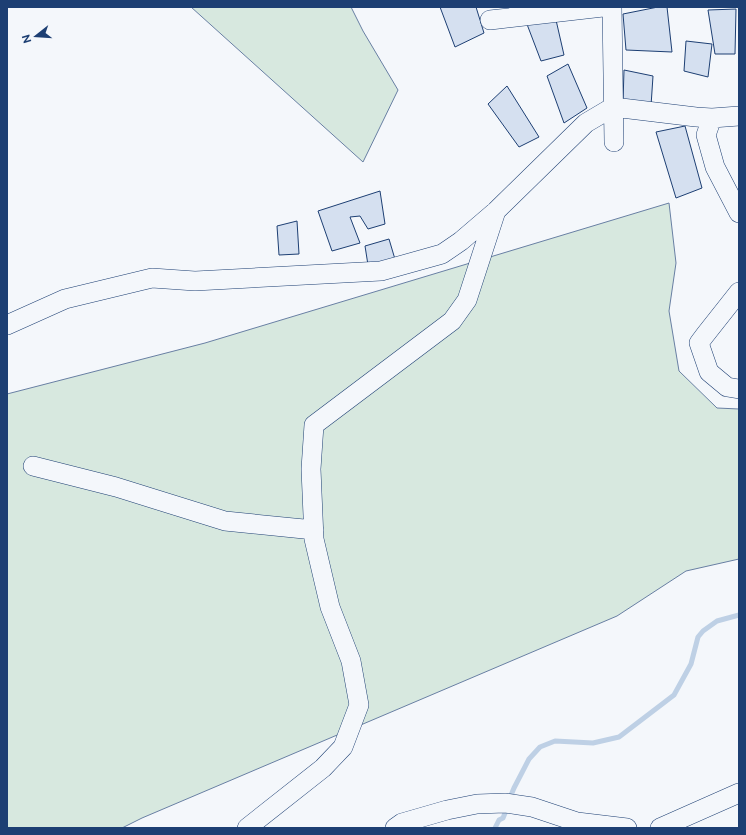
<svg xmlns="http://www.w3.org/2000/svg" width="746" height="835" font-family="Raleway,sans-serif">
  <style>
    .green { fill: #d7e8df; stroke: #687fa3 }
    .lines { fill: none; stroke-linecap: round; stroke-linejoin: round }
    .stream { stroke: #bed0e5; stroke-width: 5 }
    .building { fill: #d5e0f0; stroke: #1d3f73 }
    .minor-casing { stroke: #1d3f73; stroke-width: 20 }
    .minor { stroke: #f4f7fb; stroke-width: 19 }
  </style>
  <rect width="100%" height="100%" fill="#f4f7fb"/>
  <path class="green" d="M191,7H351L363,31L398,90L363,162Z
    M669,203L676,263L669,311L679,371L717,408L739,409V559L686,571L617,616L142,818L122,828H7V394L205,343Z"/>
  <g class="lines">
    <path class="stream" d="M509,800L514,788L529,759L540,747L555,741L593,743L619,737L674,695L691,664L698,637L703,631L717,621L739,615
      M495,828L499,820L503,818L507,808"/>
  </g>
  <path class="building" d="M440,7H476L484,33L455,47Z
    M658,7H667L672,52L626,50L623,14Z
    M736,9L735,54H715L708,10Z
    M525,19L556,20L564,55L541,61Z
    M686,41L712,44L708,77L684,71Z
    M568,64L587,108L564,123L547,76Z
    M624,70L653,76L651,106L623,102Z
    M507,86L539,137L519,147L488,104Z
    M685,126L702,188L676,198L656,132Z
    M380,191L385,224L368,229L360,216L350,217L360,243L332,251L318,211Z
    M297,221L299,254L279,255L277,226Z
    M389,239L397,266L368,265L365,246Z"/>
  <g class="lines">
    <defs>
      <path id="minor" d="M612,7L614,142
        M490,20L603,7
        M712,118L706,135L715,167L739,213
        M739,292L705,335L699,343L709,372L727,387L739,389
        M7,325L65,299L152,278L195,281L381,271L442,254L461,241L496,211L586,123L613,107L696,117L712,118L739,116
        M33,466L116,487L225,521L314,530
        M247,828L323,768L343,747L359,705L351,661L330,607L314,539L311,469L314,425L452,321L467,300L496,211
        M395,828L402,823L447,810L477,804L505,803L532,807L577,822L627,828
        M660,828L739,793"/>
    </defs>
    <use href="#minor" class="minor-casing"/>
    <use href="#minor" class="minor"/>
  </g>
  <rect width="746" height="835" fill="none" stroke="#1d3f73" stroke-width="16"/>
  <g transform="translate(36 36) rotate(253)" stroke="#f4f7fb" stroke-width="3" paint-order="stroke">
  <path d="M0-3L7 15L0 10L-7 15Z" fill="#1d3f73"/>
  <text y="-6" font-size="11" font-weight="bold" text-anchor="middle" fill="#1d3f73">N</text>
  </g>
</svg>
